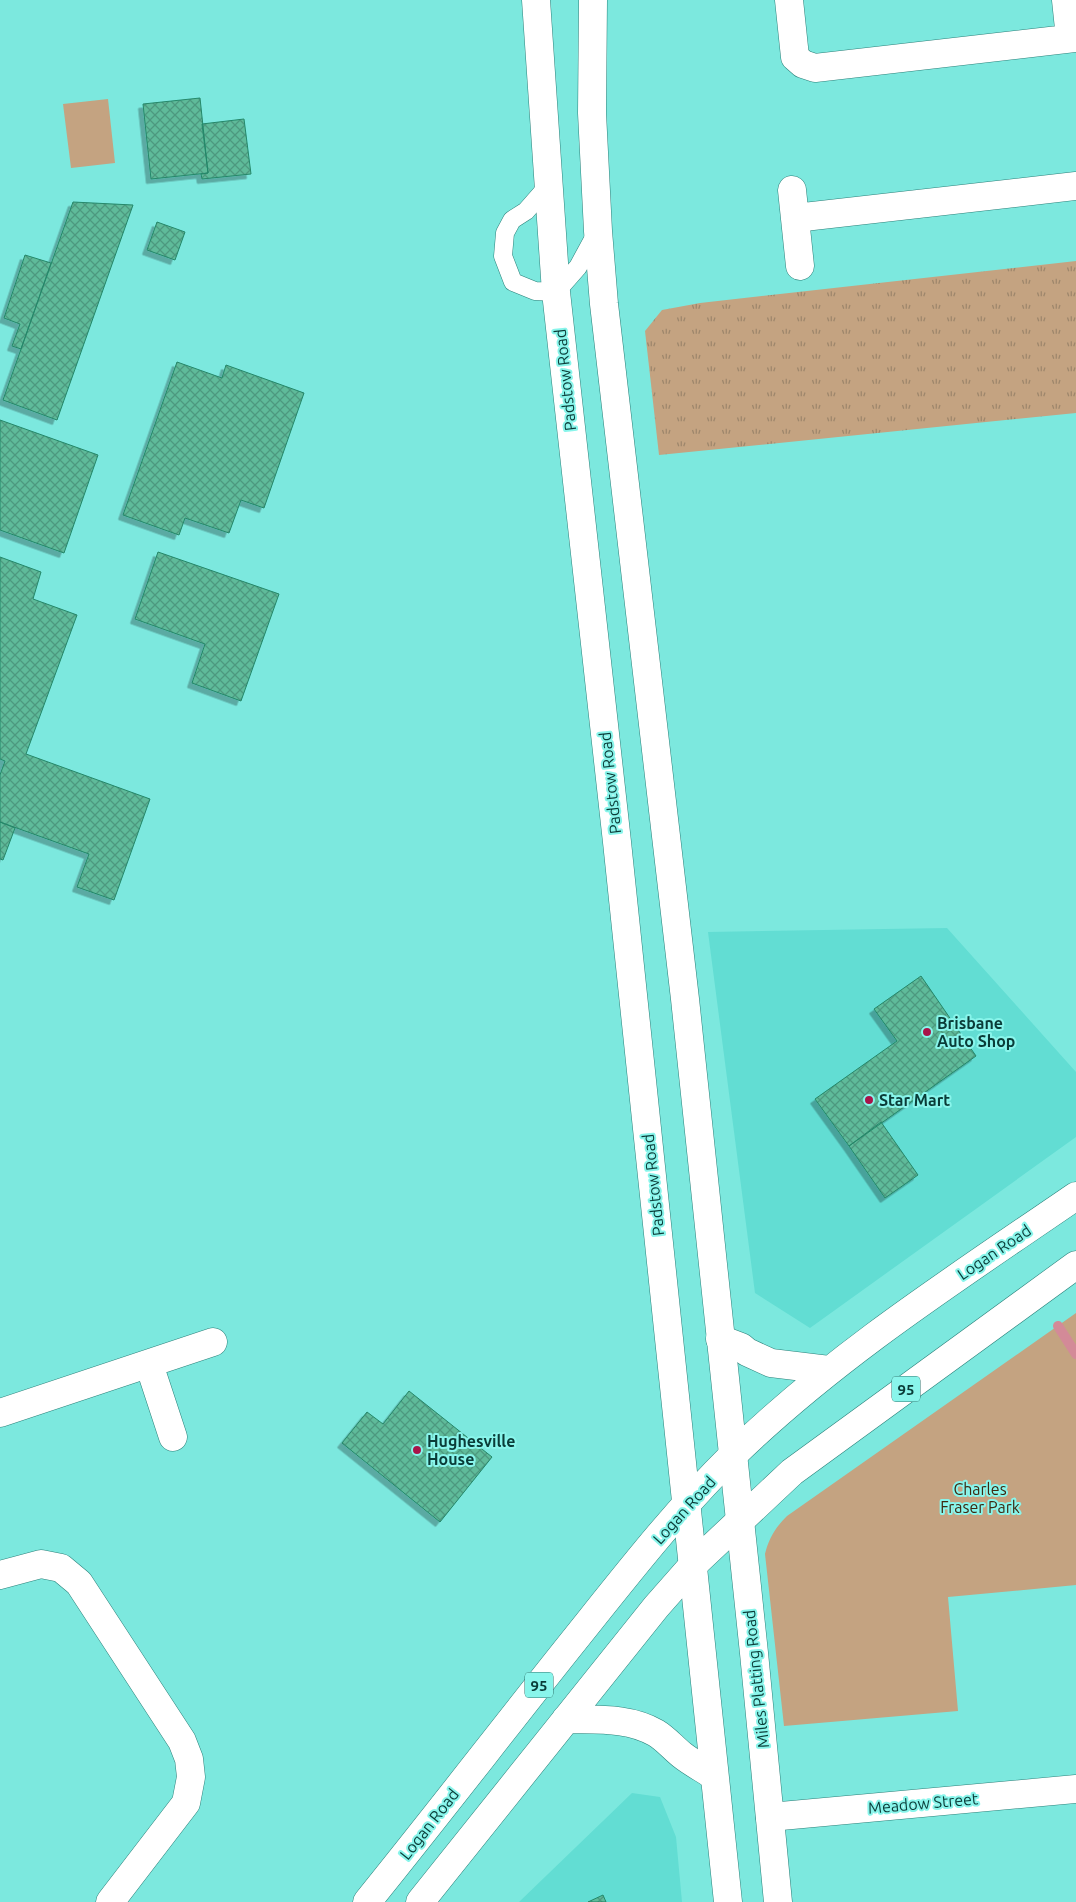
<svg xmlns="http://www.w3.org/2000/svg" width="1076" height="1902" font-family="Ubuntu,sans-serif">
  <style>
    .built { fill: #62ddd3 }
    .grass { fill: url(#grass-tufts) }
    .park { fill: #c4a381 }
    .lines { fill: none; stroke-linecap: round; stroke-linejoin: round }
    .stream { stroke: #d38a98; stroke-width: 10 }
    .building { fill: url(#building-cross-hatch); stroke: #248769; filter: url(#shadow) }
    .lane-casing { stroke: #2b817a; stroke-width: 19 }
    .street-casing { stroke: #2b817a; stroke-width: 29 }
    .secondary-casing { stroke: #2b817a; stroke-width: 29 }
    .primary-casing { stroke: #2b817a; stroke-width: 29 }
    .lane { stroke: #fff; stroke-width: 18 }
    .street { stroke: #fff; stroke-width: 28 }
    .secondary { stroke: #fff; stroke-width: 28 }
    .primary { stroke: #fff; stroke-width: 28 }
    .poi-dot { fill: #a81449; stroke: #89f5eb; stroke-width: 2 }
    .labels { text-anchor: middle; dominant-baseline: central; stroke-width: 4; stroke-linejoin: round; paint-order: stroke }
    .shield { fill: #89f5eb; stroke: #30746e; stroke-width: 1 }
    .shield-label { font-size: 15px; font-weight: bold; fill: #0a3c38 }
    .street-label { font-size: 16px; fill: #0a3c38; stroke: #89f5eb }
    .poi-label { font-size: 16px; font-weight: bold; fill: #0a3c38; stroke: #89f5eb; text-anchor: start }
    .park-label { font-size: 16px; fill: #3e2911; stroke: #89f5eb }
  </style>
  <defs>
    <pattern id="grass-tufts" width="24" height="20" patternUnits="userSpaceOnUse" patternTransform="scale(1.25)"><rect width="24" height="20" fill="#c4a381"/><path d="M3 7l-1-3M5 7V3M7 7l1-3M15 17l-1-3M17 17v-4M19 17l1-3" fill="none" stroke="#9d866b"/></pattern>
    <pattern id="building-cross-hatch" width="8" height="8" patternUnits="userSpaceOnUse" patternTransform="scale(1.25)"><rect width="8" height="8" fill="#5fbb9a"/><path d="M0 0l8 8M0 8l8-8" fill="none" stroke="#4d997f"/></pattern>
    <filter id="shadow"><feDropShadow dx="-4.5" dy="4.5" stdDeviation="0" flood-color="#0004"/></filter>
  </defs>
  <rect width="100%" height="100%" fill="#7ce8de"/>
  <path class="built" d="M947,928L1076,1072V1137L810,1328L755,1293L708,932Z
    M632,1793L660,1797L676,1837L682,1902H519Z"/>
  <path class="grass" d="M1076,261V413L659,455L645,331L662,310L700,303Z"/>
  <path class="park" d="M108,99L115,163L71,168L63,104Z
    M1076,1313V1585L948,1597L958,1711L784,1726L765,1554C769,1538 775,1528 787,1516Z"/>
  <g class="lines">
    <path class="stream" d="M1058,1326L1076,1354"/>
  </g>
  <path class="building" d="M200,98L208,173L151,179L143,104Z
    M244,119L251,174L202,179L201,174L208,173L202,124Z
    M73,202L133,205L57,420L3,400Z
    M157,222L185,232L175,260L147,250Z
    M25,255L51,263L21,349L12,346L20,324L4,318Z
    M177,362L222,378L226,365L304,393L264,508L241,500L229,533L185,518L179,535L123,515Z
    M0,420L98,455L64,553L0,530Z
    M158,552L279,594L241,701L192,683L205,644L135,619Z
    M0,557L41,572L33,599L77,615L26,754L150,799L114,900L77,887L89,854L0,822V775L5,761L0,759Z
    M0,822L15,828L3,860L0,859Z
    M921,976L976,1056L849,1146L815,1099L897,1041L874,1009Z
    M881,1122L918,1175L885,1198L849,1146Z
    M409,1391L492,1457L440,1522L342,1443L367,1412L383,1424Z
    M603,1895L606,1902H588Z"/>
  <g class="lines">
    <defs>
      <path id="lane" d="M547,187L526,211L512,220L505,233L503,256L513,282L535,291L556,292L578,267L597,232"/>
      <path id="street" d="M789,0L795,57L803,64L815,68L1076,38
        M1066,0L1070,38
        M792,190L800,266
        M795,218L1076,186
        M149,1364L173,1437
        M0,1413L213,1342
        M0,1575L41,1564L61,1568L79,1583L182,1741L189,1759L191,1777L186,1803L110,1902
        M770,1817L1076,1789"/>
      <path id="secondary" d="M536,0L556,292L617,842L728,1902
        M593,0L592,113L598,231L604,304L685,999L754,1653L778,1902"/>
      <path id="primary" d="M720,1339L741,1347L747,1352L771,1363L829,1370
        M566,1719C596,1720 629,1717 656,1733C666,1739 673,1748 682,1755C692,1763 704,1769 714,1776
        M367,1902C435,1818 501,1732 568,1648C621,1582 673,1514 733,1455C836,1355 958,1277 1076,1196
        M420,1902L656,1607L693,1565L792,1472L1076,1265"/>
    </defs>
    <use href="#lane" class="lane-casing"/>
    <use href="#street" class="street-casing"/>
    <use href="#secondary" class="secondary-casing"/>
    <use href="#primary" class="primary-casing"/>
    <use href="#lane" class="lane"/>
    <use href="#street" class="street"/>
    <use href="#secondary" class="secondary"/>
    <use href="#primary" class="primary"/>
  </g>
  <g class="poi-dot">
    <circle cx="927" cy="1032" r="5"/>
    <circle cx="869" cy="1100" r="5"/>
    <circle cx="417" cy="1450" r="5"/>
  </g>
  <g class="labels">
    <g class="shield">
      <rect x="892" y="1376.5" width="28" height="25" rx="4"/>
      <rect x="525" y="1672.5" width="28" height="25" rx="4"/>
    </g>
    <g class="shield-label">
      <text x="906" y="1389">95</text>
      <text x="539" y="1685">95</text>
    </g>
    <g class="street-label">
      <text transform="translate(565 380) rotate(-96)">Padstow Road</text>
      <text transform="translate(610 783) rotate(-96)">Padstow Road</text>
      <text transform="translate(653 1185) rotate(-96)">Padstow Road</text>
      <text transform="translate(994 1252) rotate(-34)">Logan Road</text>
      <text transform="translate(684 1510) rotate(-48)">Logan Road</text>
      <text transform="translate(756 1679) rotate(-96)">Miles Platting Road</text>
      <text transform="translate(923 1803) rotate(-5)">Meadow Street</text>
      <text transform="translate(429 1824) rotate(-52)">Logan Road</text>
    </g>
    <g class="poi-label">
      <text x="937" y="1023">Brisbane<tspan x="937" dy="18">Auto Shop</tspan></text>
      <text x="879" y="1100">Star Mart</text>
      <text x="427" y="1441">Hughesville<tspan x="427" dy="18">House</tspan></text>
    </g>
    <g class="park-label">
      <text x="980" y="1489">Charles<tspan x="980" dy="18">Fraser Park</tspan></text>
    </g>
  </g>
</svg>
